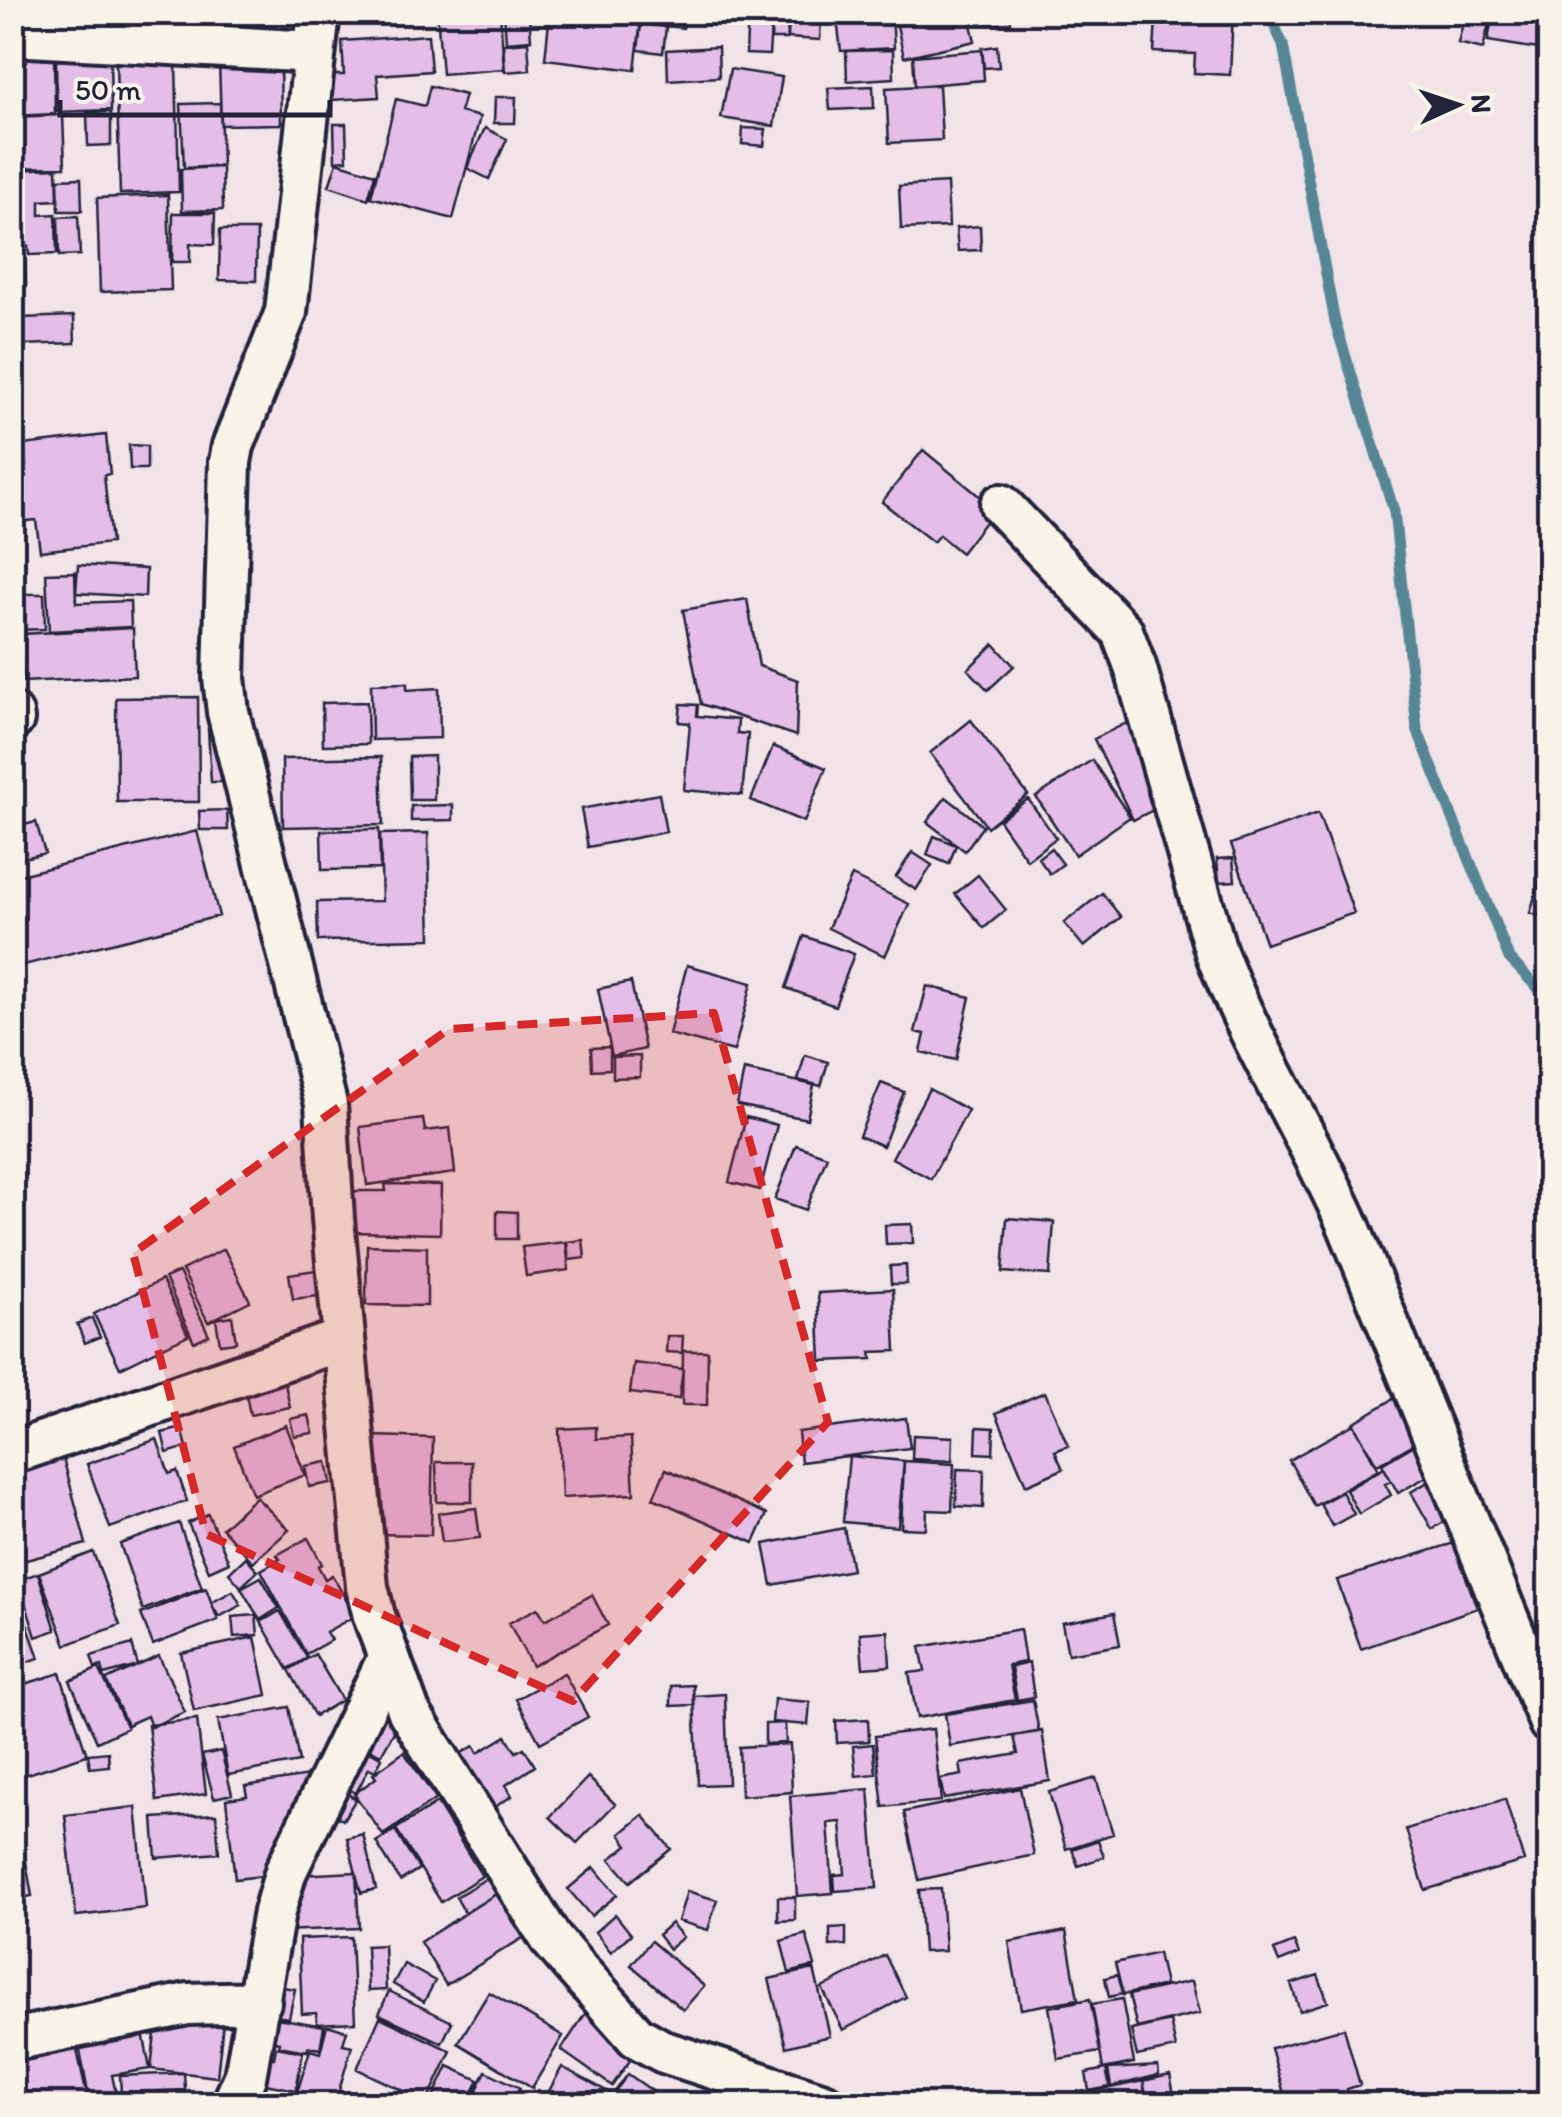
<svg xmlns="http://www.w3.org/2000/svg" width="1562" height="2117" font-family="Itim,sans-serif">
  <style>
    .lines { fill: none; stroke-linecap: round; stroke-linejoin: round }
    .stream { stroke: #568696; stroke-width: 11 }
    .building { fill: #e4bee8; stroke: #22223b; stroke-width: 2.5 }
    .minor-casing { stroke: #22223b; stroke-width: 48 }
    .minor { stroke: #f7f3e8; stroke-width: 40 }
    .marked { fill: #d62828; fill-opacity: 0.2; stroke: #d62828; stroke-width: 8; stroke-dasharray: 20 12; stroke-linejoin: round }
  </style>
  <rect width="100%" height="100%" fill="#f1e3e8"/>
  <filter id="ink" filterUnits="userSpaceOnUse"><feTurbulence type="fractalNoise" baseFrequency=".01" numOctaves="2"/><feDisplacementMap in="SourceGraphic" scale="20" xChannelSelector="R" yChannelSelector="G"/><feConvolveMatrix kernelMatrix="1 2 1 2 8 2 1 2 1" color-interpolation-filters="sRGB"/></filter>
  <g filter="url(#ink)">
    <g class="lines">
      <path class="stream" d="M1269,12L1283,45L1335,322L1394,511L1417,729L1509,958L1550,1001"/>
    </g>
    <path class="building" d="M12,12H81V29L12,28Z
      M176,12H201L200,33H176Z
      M239,12H303V31L238,29Z
      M437,12H500L504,69L442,74Z
      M504,12H529L531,40L506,42Z
      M550,12H642L635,70L545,59Z
      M666,12H686L683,28L665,26Z
      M748,12H772L769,55L746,54Z
      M773,12H789L787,39H771Z
      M836,12H892L894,48L841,51Z
      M894,12H968L975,41L904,57Z
      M987,12H1010L1011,23L988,25Z
      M1171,12H1233L1230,75L1194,73L1195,54L1154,52L1156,18L1171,19Z
      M1493,12H1550L1545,50L1488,41Z
      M789,14L821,16L820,40L788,38Z
      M1465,14L1490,19L1483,49L1458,43Z
      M641,24L666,27L663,53L638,50Z
      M428,35L431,71L377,75L379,97L332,100L330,75H344L342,41Z
      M528,42L530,70L505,72L503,44Z
      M997,46L999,67L984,68L982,48Z
      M718,47L719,77L668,80L667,50Z
      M893,50L894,78L847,81L846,51Z
      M982,50L984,80L915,86L913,56Z
      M54,56L55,114L12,116V57Z
      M280,58L281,124L221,125L219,60Z
      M110,59L111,110L57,112L56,60Z
      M176,61L179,192L120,194L116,63Z
      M730,69L782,77L774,126L721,118Z
      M939,85L942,140L889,143L886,88Z
      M430,86L465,95L460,112L480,117L453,219L371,197L396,99L425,106Z
      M873,86L874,108L830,110L828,88Z
      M495,97H516L515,123H494Z
      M220,103L222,166L184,168L181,104Z
      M111,112V145L88,146L87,113Z
      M63,115L65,167L12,168V117Z
      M334,124H346L347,160L335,161Z
      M485,128L507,139L489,179L467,168Z
      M743,128L766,129L764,146L742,144Z
      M337,162L375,174L368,199L329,186Z
      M222,167L223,210L182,211L181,169Z
      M57,168L58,200L40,201V215L56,214L57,254L29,255L28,246L12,247V170Z
      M81,178L82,211H59L58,179Z
      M947,183L949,227L901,229L899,186Z
      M168,195L171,290L100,292L97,198Z
      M173,213H215L214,245L190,244V262H172Z
      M78,216L80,255L59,256L58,217Z
      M980,226L981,250L958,251L956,228Z
      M220,230H257L256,281L219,280Z
      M25,255L26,285H17L20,341H12V256Z
      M74,316L75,343L22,345L21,318Z
      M106,435L110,474L104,475L111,543L40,551L36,520L17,522L12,466L26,465L23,445Z
      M129,445L147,446V469H130Z
      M923,450L995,509L961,553L939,535L933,542L882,502Z
      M78,565L146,569L145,597L76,593Z
      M75,572L76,603L130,601L131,627L49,631L46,573Z
      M15,594H44L45,629L16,630Z
      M747,599L759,666L798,680L796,736L701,704L683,610Z
      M133,628L135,676L23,682L20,634Z
      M994,644L1014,666L988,690L968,669Z
      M407,683V690L439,688L440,738L372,740L371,684Z
      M198,697L199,802H117L116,698Z
      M367,702L368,744L323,745L322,703Z
      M681,704L698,705L697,716L738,720L737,733L748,734L742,795L684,790L690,723L679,722Z
      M1137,718L1175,799L1133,820L1094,739Z
      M971,720L1028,795L987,827L930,753Z
      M226,728L229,782H211L208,729Z
      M773,746L826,768L804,822L751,800Z
      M434,756V800H410L409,757Z
      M381,757L383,825L283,827L282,759Z
      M1092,760L1130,817L1075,855L1036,797Z
      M659,794L666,832L588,847L581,809Z
      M946,797L983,826L965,851L927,822Z
      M1028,799L1056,838L1027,860L999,820Z
      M453,805V820L411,821V806Z
      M227,810L228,830H200L199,811Z
      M1318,813L1354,913L1266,944L1231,844Z
      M36,822L45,853L12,861V828Z
      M379,829L380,869L322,870L321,831Z
      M197,831L219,916L12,968V877Z
      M428,833L431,939L318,941L317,902L382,901L380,834Z
      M934,836L956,845L949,864L927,855Z
      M1051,848L1063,864L1050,874L1038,858Z
      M912,852L932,865L916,890L896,877Z
      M1233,858L1235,881L1219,882L1217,859Z
      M1545,863L1550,864V919L1530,913Z
      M978,875L1006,910L984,928L955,894Z
      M852,876L909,904L885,956L828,928Z
      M1102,893L1121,917L1084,947L1064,923Z
      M804,936L854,954L835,1006L786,988Z
      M687,965L752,983L734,1051L669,1034Z
      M631,982L645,1049L612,1056L598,989Z
      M927,986L970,997L956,1060L921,1052L925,1034L915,1032Z
      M610,1047V1069L592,1070L591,1048Z
      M805,1055L828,1062L821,1086L798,1080Z
      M640,1056V1077L613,1078V1057Z
      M744,1070L814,1085L807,1119L737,1105Z
      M881,1083L904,1092L883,1146L859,1136Z
      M929,1089L968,1110L931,1179L892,1158Z
      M746,1117L777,1125L760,1190L729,1182Z
      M423,1119L425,1131L450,1128L455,1173L367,1185L360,1127Z
      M796,1145L827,1156L806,1210L775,1199Z
      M385,1184L441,1185L440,1234L351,1232L352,1191H386Z
      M497,1211L517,1212V1239H497Z
      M1007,1218L1054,1222L1050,1275L1003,1272Z
      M912,1224L913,1243L886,1244L885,1225Z
      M583,1240L585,1258L569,1260L567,1242Z
      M566,1242L569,1270L526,1276L522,1247Z
      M367,1245L427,1247V1306L366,1305Z
      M224,1249L250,1301L208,1322L182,1270Z
      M906,1265L907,1284H891L890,1266Z
      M316,1270L319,1296L293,1299L289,1274Z
      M179,1272L209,1335L194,1342L165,1278Z
      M162,1280L188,1335L120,1368L94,1314Z
      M893,1289L896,1351L871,1352L872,1359L821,1361L818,1293Z
      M232,1316L236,1342L220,1344L216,1319Z
      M92,1318L100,1337L85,1343L77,1324Z
      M667,1336H683L682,1353L666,1352Z
      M683,1351H708L707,1405H682Z
      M634,1363L683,1369L679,1399L630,1393Z
      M281,1365L290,1407L250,1415L242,1373Z
      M1045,1392L1068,1446L1055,1451L1063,1469L1026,1485L996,1413Z
      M1400,1395L1424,1438L1377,1465L1353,1423Z
      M309,1415L313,1433L294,1436L290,1419Z
      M906,1418L910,1448L801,1462L798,1432Z
      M1354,1424L1378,1470L1314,1506L1289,1460Z
      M286,1425L305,1475L253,1495L234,1446Z
      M596,1427V1439L631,1437L634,1494L562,1498L559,1429Z
      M977,1427L994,1428L993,1454L976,1453Z
      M182,1428L187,1447L167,1453L162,1433Z
      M913,1435L953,1437L952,1461L912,1459Z
      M375,1436L433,1438L431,1535L373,1534Z
      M157,1439L169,1474L177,1471L187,1501L110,1528L87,1464Z
      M1416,1444L1433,1473L1398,1493L1382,1464Z
      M62,1454L86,1544L19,1562L12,1536V1467Z
      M849,1456L904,1461L898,1527L843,1522Z
      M904,1461L954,1464L952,1511L927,1510L926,1529L901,1528Z
      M327,1462L331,1483L309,1487L305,1466Z
      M436,1462H472V1502H437Z
      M1384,1468L1391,1481L1385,1484L1391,1495L1359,1514L1346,1490Z
      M666,1469L767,1514L754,1543L653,1498Z
      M957,1469L984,1470L983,1508L956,1506Z
      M1443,1473L1464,1510L1432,1529L1411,1492Z
      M1342,1492L1354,1514L1332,1526L1320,1504Z
      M256,1497L289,1530L253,1562L222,1528Z
      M476,1508L480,1538L442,1542L438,1513Z
      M208,1514L229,1562L209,1571L188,1523Z
      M179,1523L202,1588L143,1610L120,1544Z
      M844,1528L852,1570L772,1585L764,1544Z
      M308,1538L322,1564L318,1566L325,1579L332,1575L355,1616L326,1632L331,1640L306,1654L261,1570L280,1559L277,1555Z
      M1454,1543L1477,1608L1361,1649L1337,1580Z
      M93,1552L120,1625L66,1645L39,1573Z
      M246,1557L258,1571L241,1587L229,1573Z
      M38,1573L56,1630L36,1637L18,1580Z
      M261,1577L279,1608L260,1620L241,1588Z
      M12,1581L39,1658L12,1667Z
      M206,1588L218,1620L153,1645L141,1614Z
      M233,1591L241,1605L219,1617L211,1603Z
      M592,1595L608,1625L532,1666L509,1623L538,1608L545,1620Z
      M280,1611L307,1658L288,1669L261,1622Z
      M1114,1613L1120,1645L1068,1654L1062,1623Z
      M256,1615L258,1635L234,1637L232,1617Z
      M1020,1629L1025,1662L1008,1665L1015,1700L917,1718L909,1673L925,1671L920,1647Z
      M888,1631L890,1666L863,1668L860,1633Z
      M255,1637L267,1695L194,1711L181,1653Z
      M132,1644L138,1666L104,1675L102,1666L95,1668L91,1656Z
      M315,1654L342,1700L315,1716L289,1670Z
      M159,1656L185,1712L151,1727L147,1716L127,1725L106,1680Z
      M1029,1663L1034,1697L1017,1700L1011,1667Z
      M99,1668L127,1728L97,1742L70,1681Z
      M60,1673L87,1755L12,1779V1688Z
      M564,1673L588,1717L540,1743L516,1699Z
      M693,1685L694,1705L671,1706V1686Z
      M725,1694L728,1784L698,1785L694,1696Z
      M381,1696L406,1710L381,1755L357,1742Z
      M774,1699L810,1702L808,1725L772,1722Z
      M1033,1700L1039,1732L950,1746L945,1714Z
      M289,1707L299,1762L228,1775L218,1720Z
      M197,1719L206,1794L157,1801L148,1725Z
      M868,1719L869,1741L837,1743L836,1721Z
      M785,1723L786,1743L765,1744V1724Z
      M933,1729L941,1801L883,1807L875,1736Z
      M1042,1731L1050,1781L944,1799L940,1779L962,1775L960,1764L1018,1754L1014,1736Z
      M506,1736L516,1752L524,1748L535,1766L506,1785L512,1796L488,1811L455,1757L474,1746L478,1753Z
      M356,1743L382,1758L375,1771L369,1768L356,1793L335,1782Z
      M790,1744L792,1792L741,1796L739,1747Z
      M873,1744L876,1774L856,1776L853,1746Z
      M221,1751L232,1794L214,1798L202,1755Z
      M108,1752L109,1766L90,1768L88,1754Z
      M404,1752L436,1799L383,1835L354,1794L376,1778L373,1774Z
      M308,1776L271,1875L235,1879L226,1799L247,1796L245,1786Z
      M588,1777L615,1804L577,1843L550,1817Z
      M1096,1778L1113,1834L1066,1849L1049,1792Z
      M334,1786L356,1799L343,1820L322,1806Z
      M1020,1788L1034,1855L919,1880L904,1812Z
      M869,1789L877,1888L835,1891L834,1875L845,1874L841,1822L828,1823L833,1893L797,1896L790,1796Z
      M1505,1799L1524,1861L1425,1890L1406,1829Z
      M437,1803L482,1876L441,1902L396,1829Z
      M136,1807L146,1908L76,1916L65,1815Z
      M216,1814L219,1853L156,1858L153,1818Z
      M643,1815L671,1849L630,1882L610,1859L628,1845L620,1834Z
      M20,1828L32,1896L12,1899V1830Z
      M395,1830L419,1869L400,1881L376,1842Z
      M363,1834L376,1889L361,1893L347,1838Z
      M1098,1840L1104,1857L1078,1866L1072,1849Z
      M594,1867L617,1895L591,1916L568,1889Z
      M356,1872L359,1928L280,1931L277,1876Z
      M487,1878L496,1894L465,1913L456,1897Z
      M941,1889L945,1951L923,1952L919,1890Z
      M687,1891L717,1900L708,1930L678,1921Z
      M499,1892L526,1936L446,1985L420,1942Z
      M778,1897H795V1920L778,1921Z
      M615,1914L631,1934L611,1952L595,1932Z
      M671,1923L683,1937L669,1949L658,1935Z
      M846,1927V1945L830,1946V1928Z
      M1066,1931L1078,1999L1021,2009L1009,1942Z
      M806,1934L815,1966L789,1973L781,1941Z
      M351,1937L355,2022L317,2024L316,2013L302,2014L299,1939Z
      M651,1941L704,1986L683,2010L631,1965Z
      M1294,1942L1299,1954L1279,1962L1274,1950Z
      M384,1945L386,1990L368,1991L366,1946Z
      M1158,1953L1165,1985L1123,1995L1115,1963Z
      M885,1955L906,1997L843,2030L822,1988Z
      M404,1964L435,1981L424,2002L393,1984Z
      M814,1969L830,2036L786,2047L769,1979Z
      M1117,1975L1122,1994L1109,1997L1105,1978Z
      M1318,1975L1328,2002L1300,2011L1291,1984Z
      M1192,1981L1200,2013L1137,2028L1129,1995Z
      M271,1985L295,1989L289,2018L266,2015Z
      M389,1991L452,2022L442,2043L379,2014Z
      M489,1992L563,2036L532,2088L458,2043Z
      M1090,1999L1100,2052L1058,2059L1049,2007Z
      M1122,1999L1134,2063L1103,2069L1092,2004Z
      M591,2005L643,2042L612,2086L561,2050Z
      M157,2015L223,2022L217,2077L151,2069Z
      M259,2015L324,2026L320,2049L308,2047L307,2051L278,2046L279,2042L255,2037Z
      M380,2017L451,2051L427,2102L357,2069Z
      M1170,2021L1176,2048L1137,2056L1131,2030Z
      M141,2022L150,2069L112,2075L116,2094L89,2098L77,2034Z
      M327,2025L347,2031L343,2044L352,2046L335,2104L297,2093L310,2050L320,2053Z
      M1344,2028L1360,2085L1347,2089L1350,2100L1334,2104H1287L1271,2048Z
      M75,2041L88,2100L68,2104H24L16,2063L49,2056L48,2047Z
      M276,2047L303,2052L296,2090L255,2082L260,2055L274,2058Z
      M448,2066L479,2080L467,2104H430Z
      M1158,2066L1159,2075L1111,2087L1108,2069Z
      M562,2067L610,2093L603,2104H542Z
      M1106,2069L1110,2087L1089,2091L1086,2073Z
      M486,2071L520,2088L513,2104H502L476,2092Z
      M184,2073L185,2090L121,2093L120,2076Z
      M628,2074L661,2097L655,2104H630L614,2093Z
      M1170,2075L1176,2104H1148L1143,2081Z
      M1143,2081L1147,2104H1094L1091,2092Z
      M189,2090L191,2104H168L167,2092Z"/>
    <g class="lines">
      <defs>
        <path id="minor" d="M319,12L286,312L233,446L230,462L224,678L228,712L326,1104L333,1219L367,1587L374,1616L409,1712L551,1939L574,1966L637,2037L664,2052L824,2104
          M12,35L314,52
          M1001,505L1122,631L1135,666L1216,952C1252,1047 1308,1134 1349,1227L1550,1723
          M12,714L13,719
          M12,1453L344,1339
          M12,2040L188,2004L260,2002
          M233,2104L245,2077L274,1912L286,1871L389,1657"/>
      </defs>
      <use href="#minor" class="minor-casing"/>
      <use href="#minor" class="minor"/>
    </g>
  </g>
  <path class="marked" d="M714,1013L828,1422L573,1701L206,1534L133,1253L449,1029Z"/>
  <rect width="1562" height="2117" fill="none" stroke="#f7f3e8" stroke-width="50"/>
  <rect x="25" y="25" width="1512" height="2067" fill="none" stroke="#22223b" stroke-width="4" filter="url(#ink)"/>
  <g transform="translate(1457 105) rotate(87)" stroke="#f7f3e8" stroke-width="8" paint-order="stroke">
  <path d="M0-8L18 38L0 25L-18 38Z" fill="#22223b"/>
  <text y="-15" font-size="28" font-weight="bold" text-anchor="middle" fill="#22223b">N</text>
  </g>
  <path d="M60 100v15h270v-15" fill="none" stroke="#22223b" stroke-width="5"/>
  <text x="75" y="100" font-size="30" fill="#22223b" stroke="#f7f3e8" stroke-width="8" paint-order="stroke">50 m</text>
</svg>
